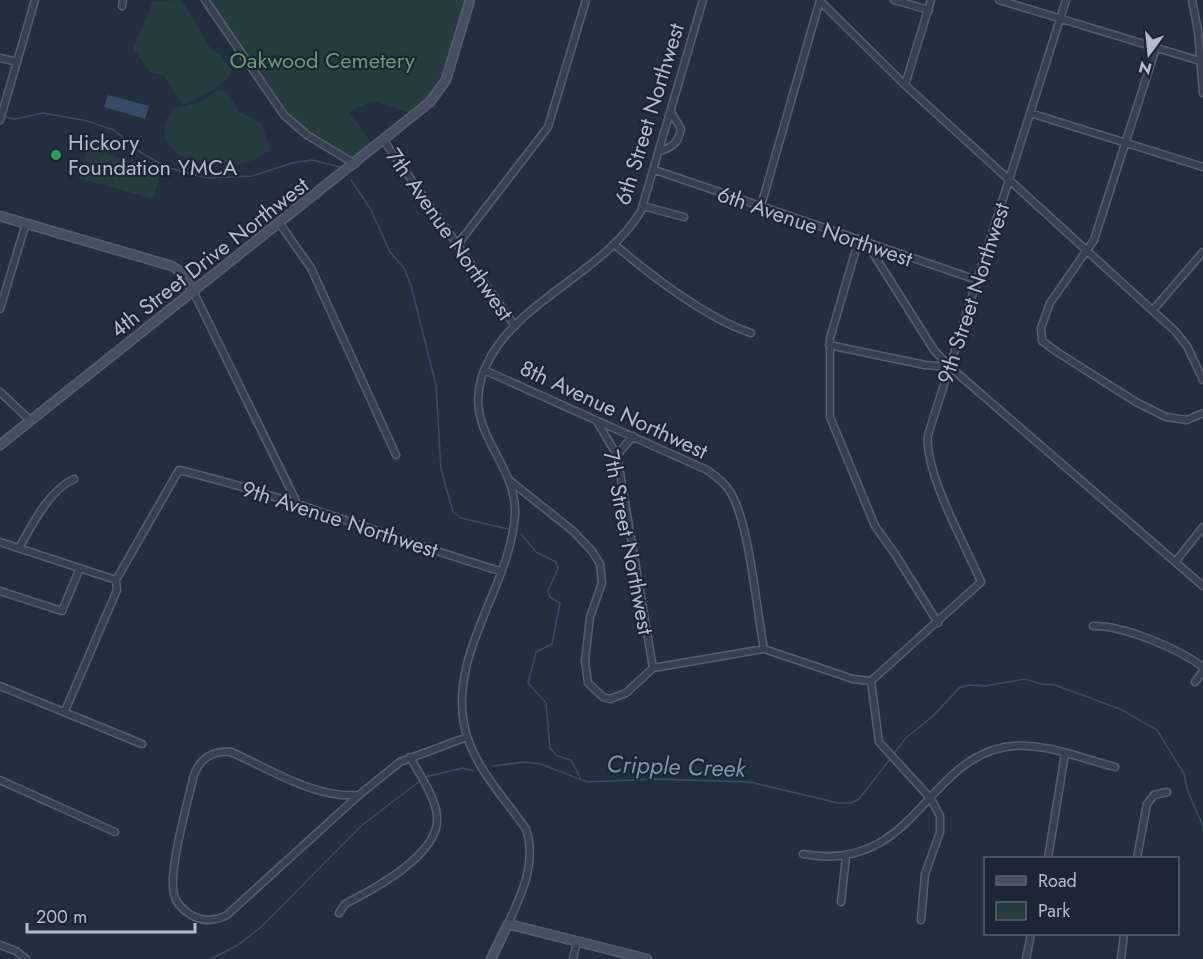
<svg xmlns="http://www.w3.org/2000/svg" width="1203" height="959" font-family="Jost,sans-serif">
  <style>
    .green { fill: #263c3f }
    .water { fill: #394c67 }
    .lines { fill: none; stroke-linecap: round; stroke-linejoin: round }
    .stream { stroke: #394c67; stroke-width: 1.5 }
    .street-casing { stroke: #565f6c; stroke-width: 9 }
    .secondary-casing { stroke: #565f6c; stroke-width: 11 }
    .street { stroke: #38414e; stroke-width: 6 }
    .secondary { stroke: #465061; stroke-width: 8 }
    .leisure-dot { fill: #2e9e5b; stroke: #1d2633; stroke-width: 2 }
    .labels { text-anchor: middle; dominant-baseline: central; stroke-width: 4.5; stroke-linejoin: round; paint-order: stroke }
    .park-label { font-size: 22px; fill: #6b9a76; stroke: #1d2633 }
    .street-label { font-size: 22px; fill: #b4bcc9; stroke: #1d2633 }
    .poi-label { font-size: 22px; fill: #b4bcc9; stroke: #1d2633; text-anchor: start }
    .water-label { font-size: 24px; font-style: italic; fill: #7c92b1; stroke: #1d2633 }
  </style>
  <rect width="100%" height="100%" fill="#242f3e"/>
  <path class="green" d="M182,0L210,48L221,56L232,71C226,87 197,97 183,105L164,75L150,72L133,49L153,1Z
    M209,0H466L446,68L433,93L410,113L372,101L349,112L372,144L353,159L305,129L287,111Z
    M219,90L228,92L239,112L261,123L271,150C264,154 257,159 250,161C216,173 140,159 172,109L201,102Z
    M87,148L161,170L153,199L79,178Z"/>
  <path class="water" d="M108,95L149,106L145,119L104,107Z"/>
  <g class="lines">
    <path class="stream" d="M7,117L15,119L43,113L87,121L114,130L140,152L166,167L207,178L252,176L292,163L312,160L340,167
      M351,180L370,208L390,252L404,268L411,285L436,385L441,469L453,512L461,518L508,529
      M521,534L536,552L556,562L558,568L548,591L550,597L560,603L552,644L536,652L528,683L546,703L550,748L557,756L571,760L581,779
      M893,755L906,738L934,715L959,688L968,685L985,686L1025,679L1041,684L1055,685L1120,709L1157,730L1184,774L1187,789L1203,826
      M493,766L525,762L541,764L587,782L655,779L750,782L838,803H851L859,799L890,759
      M425,777L463,768L473,771
      M211,959L238,945L261,927L361,826L421,780"/>
    <defs>
      <path id="street" d="M205,0L284,115L307,135L355,164
        M894,0L929,10
        M999,0L1200,61
        M1192,0L1198,31L1203,93
        M820,1L905,85L1175,331L1187,346L1203,380
        M122,6L123,0
        M1156,48L1094,240L1050,303L1041,328L1042,341L1057,352L1136,402L1166,417L1187,420L1203,413
        M0,58L17,62
        M905,85L931,0
        M1030,113L1203,167
        M0,120L35,0
        M384,141L515,326
        M660,151C673,147 678,143 681,129L671,112
        M655,170L977,280
        M643,206L684,217
        M761,206L820,0
        M280,224L311,268L396,455
        M458,244L548,127L586,0
        M614,244C650,275 706,318 751,333
        M194,293L297,503
        M0,309L26,223
        M1153,310L1203,252
        M829,345L925,365L950,367
        M484,370L707,470C716,476 725,483 731,493C750,527 756,607 764,649
        M0,392L31,421
        M596,420L617,455L653,668
        M617,455L633,436
        M509,480L573,531L592,551L600,564L602,583L590,617L585,661L588,683L603,697L610,699L626,693L653,668L764,649L853,679L871,681L981,582C966,546 924,473 928,435L1066,0
        M0,542L116,580
        M19,548C32,525 49,490 74,479
        M1176,561L1203,527
        M0,591L62,611L80,568
        M938,623L895,554L875,526L830,417V338L859,239L871,250L934,350L950,367L1203,586
        M1093,626C1123,625 1179,649 1203,667
        M871,681L879,742L931,799L940,816V832L925,874L921,920
        M1195,682L1203,671
        M0,686L142,744
        M65,711L117,590L116,580L179,470C288,496 392,539 500,571
        M0,780L115,832
        M359,795L227,915C215,921 203,922 191,915C183,910 176,904 174,894C168,871 188,801 194,775C200,758 214,750 231,752C270,769 315,799 359,795L400,762L467,737
        M803,854C917,875 925,754 1013,746C1046,743 1083,759 1115,767
        M1048,858L1065,754
        M1137,858L1147,804L1154,795L1167,792
        M841,902L846,857
        M339,913L345,904C374,889 441,854 437,816C435,796 419,774 410,757
        M508,924C522,893 537,863 526,829C504,797 471,764 464,724C450,651 511,585 515,514C517,456 451,426 491,356C523,299 606,270 641,211L703,0
        M0,945L16,951L26,959
        M573,959L577,942
        M1026,959L1031,934
        M1121,959L1124,934"/>
      <path id="secondary" d="M0,216L172,266L181,272L194,293
        M0,445L430,102L446,80L470,0
        M491,959L508,924L647,959"/>
    </defs>
    <use href="#street" class="street-casing"/>
    <use href="#secondary" class="secondary-casing"/>
    <use href="#street" class="street"/>
    <use href="#secondary" class="secondary"/>
  </g>
  <circle class="leisure-dot" cx="56" cy="155" r="6"/>
  <g class="labels">
    <g class="park-label">
      <text x="322" y="60">Oakwood Cemetery</text>
    </g>
    <g class="street-label">
      <text transform="translate(649 114) rotate(-73)">6th Street Northwest</text>
      <text transform="translate(815 226) rotate(19)">6th Avenue Northwest</text>
      <text transform="translate(450 234) rotate(55)">7th Avenue Northwest</text>
      <text transform="translate(209 257) rotate(-38)">4th Street Drive Northwest</text>
      <text transform="translate(973 293) rotate(-72)">9th Street Northwest</text>
      <text transform="translate(614 409) rotate(25)">8th Avenue Northwest</text>
      <text transform="translate(340 519) rotate(18)">9th Avenue Northwest</text>
      <text transform="translate(629 542) rotate(79)">7th Street Northwest</text>
    </g>
    <g class="poi-label">
      <text x="68" y="142">Hickory<tspan x="68" dy="25">Foundation YMCA</tspan></text>
    </g>
    <g class="water-label">
      <text transform="translate(676 766) rotate(2)">Cripple Creek</text>
    </g>
  </g>
  <rect x="984" y="857" width="195" height="78" fill="#1d2633" stroke="#59626f" stroke-width="1.5"/>
  <rect x="996" y="876" width="30" height="9" fill="#465061" stroke="#59626f" stroke-width="1.5"/>
  <text x="1038" y="887" font-size="18" fill="#b4bcc9">Road</text>
  <rect x="996" y="902" width="30" height="18" fill="#263c3f" stroke="#59626f" stroke-width="1.5"/>
  <text x="1038" y="917" font-size="18" fill="#b4bcc9">Park</text>
  <g transform="translate(1149 54) rotate(195)" stroke="#1d2633" stroke-width="4.5" paint-order="stroke">
  <path d="M0-4.5L10 22L0 15L-10 22Z" fill="#b4bcc9"/>
  <text y="-9" font-size="16" font-weight="bold" text-anchor="middle" fill="#b4bcc9">N</text>
  </g>
  <path d="M27 923v9h168v-9" fill="none" stroke="#b4bcc9" stroke-width="3"/>
  <text x="36" y="923" font-size="18" fill="#b4bcc9" stroke="#1d2633" stroke-width="4.5" paint-order="stroke">200 m</text>
</svg>
